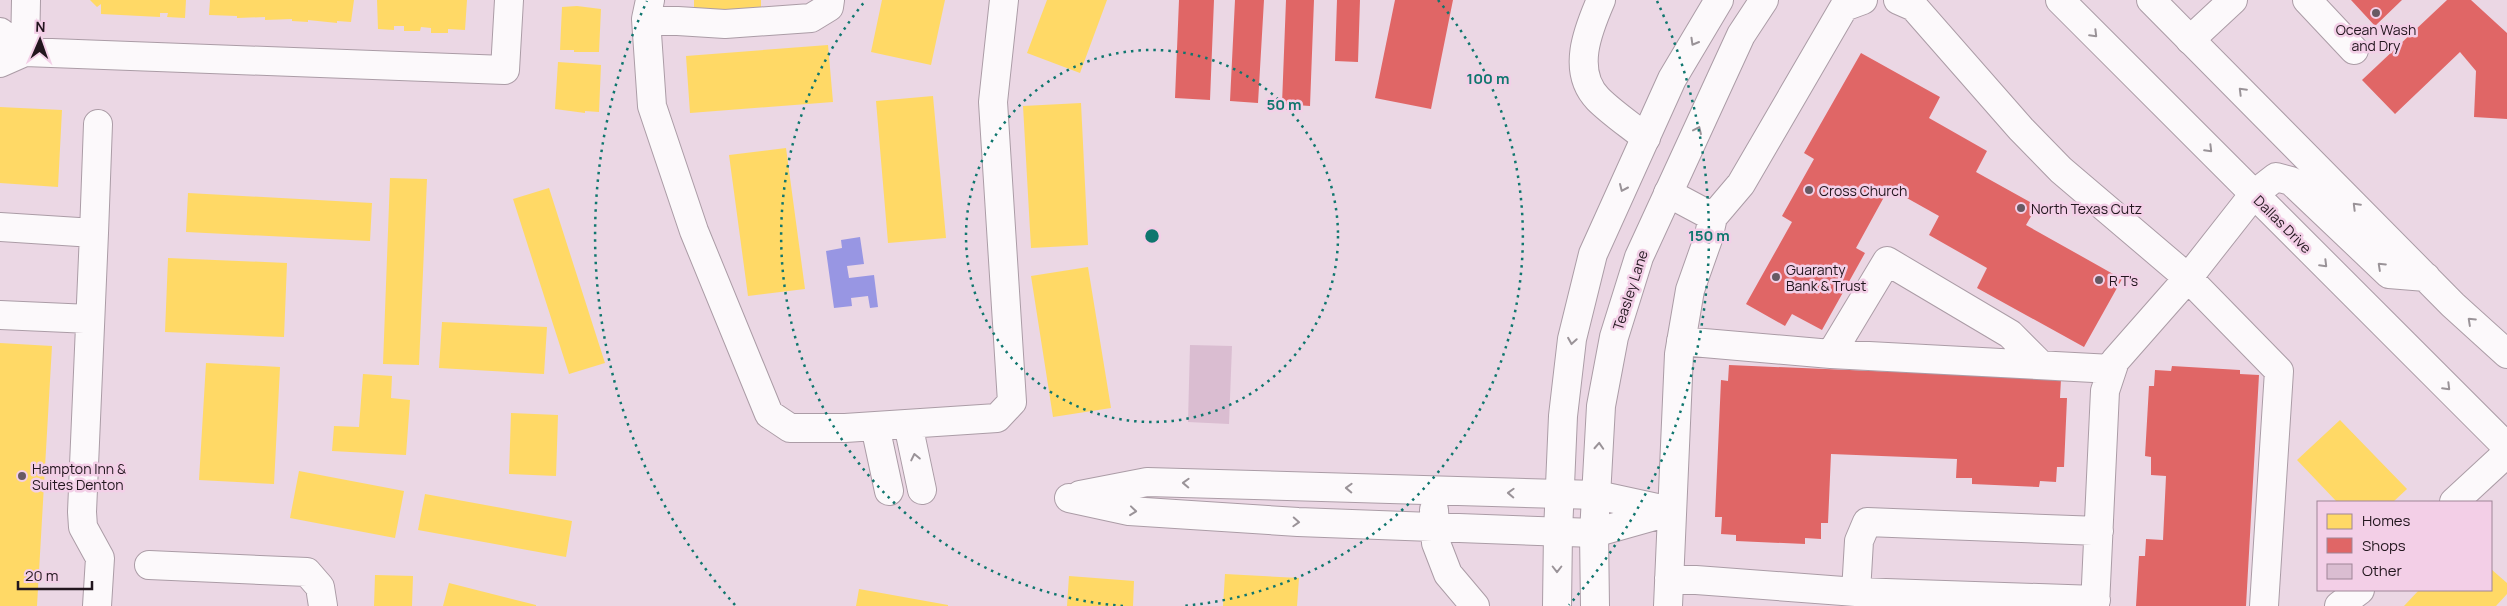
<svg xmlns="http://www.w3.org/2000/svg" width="2507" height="606" font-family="Manrope,sans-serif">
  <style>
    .water { fill: #9896e3 }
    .homes { fill: #ffd966 }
    .shops { fill: #e06666 }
    .building { fill: #dabdd1 }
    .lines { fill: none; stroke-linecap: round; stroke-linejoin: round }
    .minor-casing { stroke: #ab9ca6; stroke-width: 30 }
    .major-casing { stroke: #ab9ca6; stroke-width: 30 }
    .minor { stroke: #fcf9fb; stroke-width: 28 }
    .major { stroke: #fcf9fb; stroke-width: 28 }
    .oneway { stroke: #9a9398 }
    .ring { fill: none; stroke: #0f766e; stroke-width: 2.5; stroke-dasharray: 2.5 5 }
    .poi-dot { fill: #685a63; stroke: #f3cfe7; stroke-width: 2 }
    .labels { text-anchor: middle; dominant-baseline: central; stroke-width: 5; stroke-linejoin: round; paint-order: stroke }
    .poi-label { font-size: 14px; fill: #22161e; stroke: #f3cfe7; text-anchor: start }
    .street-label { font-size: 14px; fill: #22161e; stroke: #f3cfe7 }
    .centre { fill: #0f766e; stroke: #f3cfe7; stroke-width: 2.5 }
    .ring-label { font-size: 15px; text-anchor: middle; font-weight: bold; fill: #0f766e; stroke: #f3cfe7; stroke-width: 5; stroke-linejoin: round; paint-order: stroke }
  </style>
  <rect width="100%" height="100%" fill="#ebd7e4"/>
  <path class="water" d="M860,237L864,264L847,266L849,278L874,275L878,307L870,308L868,296L851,298L852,306L834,308L826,251L842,248L841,240Z"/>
  <path class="homes" d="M90,0H186L185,18L167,17L168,13H160V17L101,14V4L97,7Z
    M210,0H354L351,22L337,21V23L308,20V22L292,21V19L265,20V17L237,18V16L209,15Z
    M377,0H467L465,30L448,29V33H431V28L421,27L420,31H404V26H394V30L378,29Z
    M694,0H761V8L694,12Z
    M882,0H945L931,65L871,52Z
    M1047,0H1107L1080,73L1027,53Z
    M577,6L601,9L599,52H574V50H560L562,7Z
    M828,45L833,102L690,113L686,56Z
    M558,62L601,65L599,112L585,111V113L555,109Z
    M933,96L946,238L888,243L876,101Z
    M1081,103L1088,245L1031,248L1023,106Z
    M0,107L62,110L58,187L0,183Z
    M786,148L805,289L748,296L729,155Z
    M390,178L427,179L419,365L383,364Z
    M549,188L605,363L569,374L513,199Z
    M188,193L372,203L370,241L186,232Z
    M168,258L287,263L284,337L165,332Z
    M1088,267L1111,408L1053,417L1031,276Z
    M442,322L547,327L544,374L439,368Z
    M0,343L52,346L37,606H0Z
    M206,363L280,367L274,484L199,480Z
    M363,374L392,376L391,398L410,400L406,455L332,451L334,426L359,427Z
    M511,413L558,415L556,476L509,474Z
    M2340,420L2407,489L2393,502H2337L2297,460Z
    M299,471L404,491L395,538L290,518Z
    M425,494L572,521L566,557L418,530Z
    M2491,569L2507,583V594L2496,606H2404L2419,590H2491Z
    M1225,574L1299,578L1297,606H1223Z
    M375,575L413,576L412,606H374Z
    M1069,576L1134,581L1133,606H1067Z
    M449,583L536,605V606H443Z
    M859,589L948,605V606H856Z"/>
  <path class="shops" d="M1179,0H1214L1210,100L1175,98Z
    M1235,0H1264L1258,103L1230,101Z
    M1286,0H1314L1310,106L1282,104Z
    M1337,0H1360L1358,62L1335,61Z
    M1395,0H1453L1431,109L1375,98Z
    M2351,0H2402L2375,26Z
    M2447,0H2471L2507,33V119L2474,117L2476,71L2460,52L2395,114L2362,80Z
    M1861,53L1940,97L1929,118L1987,151L1976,172L2037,206L2026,225L2122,279L2084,347L1977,288L1987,268L1929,235L1939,216L1889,188L1856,248L1865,253L1822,330L1792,314L1785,326L1746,304L1792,222L1782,216L1814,159L1804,153Z
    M1729,365L2061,379L2060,398H2067L2064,467H2057L2056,482L2040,481L2039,487L1972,484V478H1956L1957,459L1831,454L1828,523H1821V539L1805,538V544L1736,541V535L1721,534L1722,517H1715L1721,380L1728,381Z
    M2172,366L2240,370V374L2259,375L2246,606H2136L2139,556H2145L2146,539L2163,540L2166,476L2151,475V457L2145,456L2149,386H2154L2155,370L2171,371Z"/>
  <path class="building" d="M1190,345L1232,346L1229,424L1188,422Z"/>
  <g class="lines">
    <defs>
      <path id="minor" d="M650,0L646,19L652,106L694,231L769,414L790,428H845L997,418L1012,402L993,102L1004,0
        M1601,0C1588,30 1571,71 1598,99C1612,113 1630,125 1646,138
        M1898,0L1914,7L2021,129L2061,170L2188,278L2254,194
        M2307,0L2354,50
        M646,19L725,24L811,18L829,7L830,0
        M0,32L25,52
        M2190,40L2233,0
        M25,52L26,0
        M0,63L25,52L505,70L509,0
        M1713,217L1741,184L1844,7L1863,0
        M0,227L94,233L98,124
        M94,233L82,512L83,527L100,558L97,606
        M0,315L90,319
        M1681,341L1831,354L2112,369
        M1831,354L1887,261L2010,334L2040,364
        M908,424L922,490
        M875,426L889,491
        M1080,495L1147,482L1597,495L1666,510
        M1069,498L1129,511L1298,522L1594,533L1672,511
        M2454,502L2507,453
        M1434,510L1436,543L1448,574L1475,606
        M149,565L307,572L320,587L323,606
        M1669,578L1856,592
        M2096,600L1856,592L1859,541L1867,522L2099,531
        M1668,606L1679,354L1690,290L1708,239L1713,217L1668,193
        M2095,606L2105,391L2115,361L2188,278L2279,371L2264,606
        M2339,606L2360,590"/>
      <path id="major" d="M2060,0L2507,447
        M2151,0L2453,305L2507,354
        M2254,194L2276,177L2291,181L2389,274L2426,277
        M1557,606L1558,532L1563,416L1572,339L1593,254L1672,79L1719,0
        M1595,606L1594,533L1601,406L1614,337L1639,257L1741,35L1764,0"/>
    </defs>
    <use href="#minor" class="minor-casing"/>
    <use href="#major" class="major-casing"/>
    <use href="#minor" class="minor"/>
    <use href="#major" class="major"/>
  </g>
  <defs><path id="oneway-chevron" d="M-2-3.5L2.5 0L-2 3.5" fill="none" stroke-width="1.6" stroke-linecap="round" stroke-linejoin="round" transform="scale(1.25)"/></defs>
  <g class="oneway">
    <use href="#oneway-chevron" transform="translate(2094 34) rotate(45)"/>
    <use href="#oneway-chevron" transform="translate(1694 42) rotate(120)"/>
    <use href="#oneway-chevron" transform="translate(2242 91) rotate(-135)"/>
    <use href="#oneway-chevron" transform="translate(1698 130) rotate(-65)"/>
    <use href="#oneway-chevron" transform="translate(2209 149) rotate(45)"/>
    <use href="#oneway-chevron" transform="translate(1623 188) rotate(114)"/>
    <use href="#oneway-chevron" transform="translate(2356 206) rotate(-135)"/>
    <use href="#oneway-chevron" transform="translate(2324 264) rotate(45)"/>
    <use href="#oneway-chevron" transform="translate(2381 266) rotate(-137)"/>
    <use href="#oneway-chevron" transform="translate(2471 321) rotate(-137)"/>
    <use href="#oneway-chevron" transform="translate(1572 341) rotate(99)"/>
    <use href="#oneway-chevron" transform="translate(2447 387) rotate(45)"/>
    <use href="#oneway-chevron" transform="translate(1599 446) rotate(-87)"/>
    <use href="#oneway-chevron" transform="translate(915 457) rotate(-102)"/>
    <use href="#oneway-chevron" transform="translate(1186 483) rotate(-178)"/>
    <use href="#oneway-chevron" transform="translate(1349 488) rotate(-178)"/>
    <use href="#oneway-chevron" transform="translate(1511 493) rotate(-178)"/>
    <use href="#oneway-chevron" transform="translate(1133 511) rotate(6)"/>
    <use href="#oneway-chevron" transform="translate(1296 522) rotate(3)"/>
    <use href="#oneway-chevron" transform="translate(1557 569) rotate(90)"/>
  </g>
  <g class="ring">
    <circle cx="1152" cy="236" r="186"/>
    <path d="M1123 606A371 371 0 0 1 866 0M1438 0A371 371 0 0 1 1181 606"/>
    <path d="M735 605A557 557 0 0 1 647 1M1657 1A557 557 0 0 1 1569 605"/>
  </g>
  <g class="poi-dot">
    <circle cx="2376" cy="13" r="5"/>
    <circle cx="1809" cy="190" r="5"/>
    <circle cx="2021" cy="208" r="5"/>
    <circle cx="1776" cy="277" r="5"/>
    <circle cx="2099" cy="280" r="5"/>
    <circle cx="22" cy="476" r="5"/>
  </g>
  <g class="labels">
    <g class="poi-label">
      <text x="2376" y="29" text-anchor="middle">Ocean Wash<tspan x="2376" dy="16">and Dry</tspan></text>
      <text x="1819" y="190">Cross Church</text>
      <text x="2031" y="208">North Texas Cutz</text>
      <text x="1786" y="269">Guaranty<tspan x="1786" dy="16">Bank &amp; Trust</tspan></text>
      <text x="2109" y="280">R T's</text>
      <text x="32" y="468">Hampton Inn &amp;<tspan x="32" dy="16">Suites Denton</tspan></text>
    </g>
    <g class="street-label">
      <text transform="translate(2283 224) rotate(45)">Dallas Drive</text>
      <text transform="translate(1630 290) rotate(-72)">Teasley Lane</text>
    </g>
  </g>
  <circle cx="1152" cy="236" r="8" class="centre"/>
  <g class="ring-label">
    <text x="1488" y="84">100 m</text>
    <text x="1284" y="110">50 m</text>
    <text x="1709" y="241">150 m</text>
  </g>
  <rect x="2317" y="501" width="175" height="90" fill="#f3cfe7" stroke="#9f8597"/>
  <rect x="2327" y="514" width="25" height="15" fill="#ffd966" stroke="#9f8597"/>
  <text x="2362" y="526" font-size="15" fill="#22161e">Homes</text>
  <rect x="2327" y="538" width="25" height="15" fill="#e06666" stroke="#9f8597"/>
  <text x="2362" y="551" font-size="15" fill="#22161e">Shops</text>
  <rect x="2327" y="564" width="25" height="15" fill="#dabdd1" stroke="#9f8597"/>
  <text x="2362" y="576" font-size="15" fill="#22161e">Other</text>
  <g transform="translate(40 40) rotate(2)" stroke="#f3cfe7" stroke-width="4" paint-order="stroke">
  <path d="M0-4L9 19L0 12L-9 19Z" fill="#22161e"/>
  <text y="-8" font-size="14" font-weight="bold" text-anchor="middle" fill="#22161e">N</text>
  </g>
  <path d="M18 581v8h74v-8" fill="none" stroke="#22161e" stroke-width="2.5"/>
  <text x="25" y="581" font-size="15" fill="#22161e" stroke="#f3cfe7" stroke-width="4" paint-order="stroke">20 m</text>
</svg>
